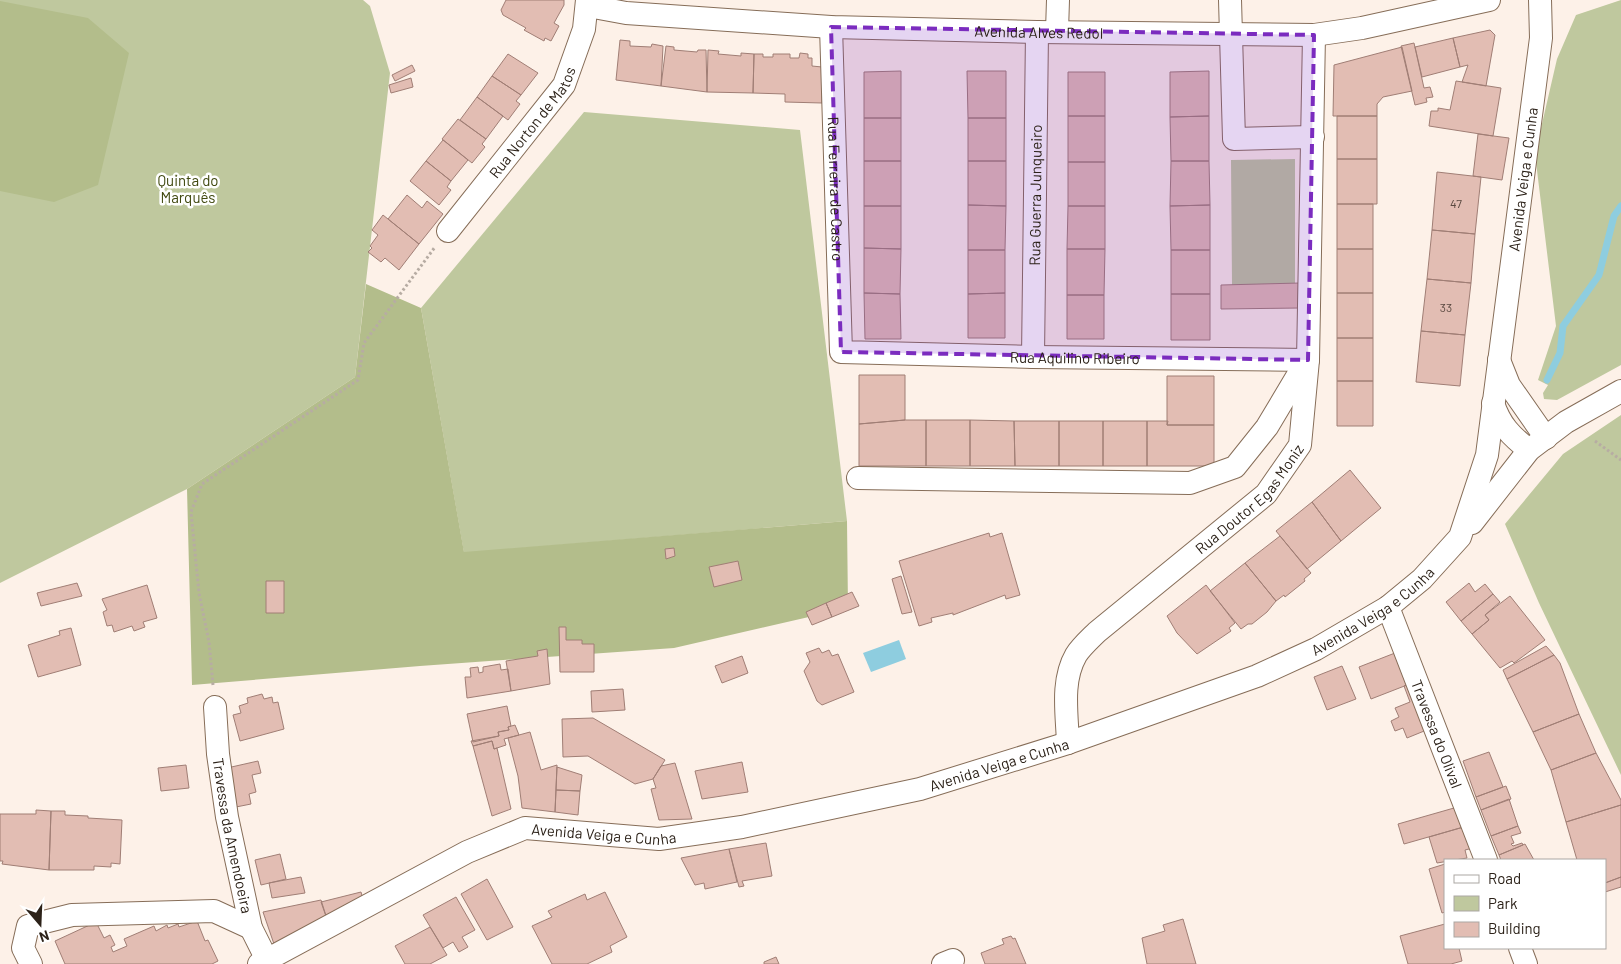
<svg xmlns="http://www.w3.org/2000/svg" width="1621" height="964" font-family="Barlow,sans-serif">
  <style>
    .green { fill: #bfc89e }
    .forest { fill: #b3bd8b }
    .water { fill: #8ecddf }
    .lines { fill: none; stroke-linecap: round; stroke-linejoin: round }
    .stream { stroke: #8ecddf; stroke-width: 7 }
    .building { fill: #e2bdb3; stroke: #a07e75 }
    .minor-casing { stroke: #866d58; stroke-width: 24 }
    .path { stroke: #b7aca3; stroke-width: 3; stroke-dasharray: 2.5 2.5; stroke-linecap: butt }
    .minor { stroke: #fff; stroke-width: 22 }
    .marked { fill: #7b2cbf; fill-opacity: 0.2; stroke: #7b2cbf; stroke-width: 4; stroke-dasharray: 10 6; stroke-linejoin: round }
    .labels { text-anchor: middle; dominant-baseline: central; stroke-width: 5; stroke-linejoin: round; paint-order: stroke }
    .number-label { font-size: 12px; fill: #5a4940 }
    .street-label { font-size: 15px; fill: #2c2219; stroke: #fff }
    .park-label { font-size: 15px; fill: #414910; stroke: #fff }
  </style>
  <rect width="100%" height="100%" fill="#fdf1e8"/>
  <path class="green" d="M0,0H363L370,6L390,73L355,377L187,489L0,583Z
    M1621,0V365L1557,400L1544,399L1543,393L1548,385L1538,380L1556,326L1535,154L1557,59L1576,15Z
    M584,112L800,130L847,521L464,553L421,308Z
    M1295,159V285H1232L1231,160Z
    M1621,415V775L1539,603L1505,524L1563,454Z"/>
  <path class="forest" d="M0,1L88,18L129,53L98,185L54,202L0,191Z
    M366,284L421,308L464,552L847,521L848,608L674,648L420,666L192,685L187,489L355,377Z"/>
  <path class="water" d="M899,640L906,659L871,672L863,653Z"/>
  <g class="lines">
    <path class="stream" d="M1547,380L1560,353L1563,326L1599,275L1614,216L1621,206"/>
  </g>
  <path class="building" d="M506,0H564V5L554,23L559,26L551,41L545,38L544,41L524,30L526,28L503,15L501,10Z
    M1490,30L1495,35L1486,86L1462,82L1468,65L1460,67L1453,38Z
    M1453,38L1460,67L1422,77L1415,47Z
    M620,40L630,41V46L651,47L652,44L663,46L661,86L616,80Z
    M1414,43L1424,88L1430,87L1433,97L1426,98L1427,102L1415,105L1401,46Z
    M666,46L674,47V50L697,52L698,50H706L707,92L661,86Z
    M1402,47L1412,91L1383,97L1377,104V116H1333L1334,65Z
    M708,50L719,51L718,54L741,56V53L754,54L753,93L707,92Z
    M800,53L808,54V58H812V66L822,67V103L785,102V94L753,93L754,54H763V57H773V54H790V58H799Z
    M508,54L538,73L521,95L492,76Z
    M412,65L415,71L395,81L392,75Z
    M901,71V118H864V72Z
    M967,71H1006V118H968Z
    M1209,71V116L1170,117V72Z
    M1068,72H1105V116H1068Z
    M492,76L521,95L516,101L520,104L508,120L477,97Z
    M411,78L413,87L391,93L389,85Z
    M1456,81L1501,88L1493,136L1429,126L1431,111H1438V108L1450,110Z
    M477,97L503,116L486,139L460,120Z
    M1068,116H1105V162H1068Z
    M1209,116V161H1171L1170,117Z
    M1337,116H1377V159H1337Z
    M864,118H901V161H864Z
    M968,118H1006V161H968Z
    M458,119L486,139L482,144L485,147L472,163L442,139Z
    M1478,134L1509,138L1502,180L1473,176Z
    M443,140L468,160L451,181L426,161Z
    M1337,159H1377V204H1337Z
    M426,161L451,181L447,187L451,190L439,205L410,181Z
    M864,161H901V206H864Z
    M968,161H1006V206L968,205Z
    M1171,161H1209L1210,205L1170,206Z
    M1068,162H1105V206H1068Z
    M1437,172L1481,177L1475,234L1432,230Z
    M407,195L422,208L427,201L443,214L419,244L388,219Z
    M1337,204H1373V249H1337Z
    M968,205L1006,206L1005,250H968Z
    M1210,205V250H1171L1170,206Z
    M864,206H901V249L864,248Z
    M1068,206H1105V249H1067Z
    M383,215L419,244L399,270L385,258L381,262L368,252L372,248L370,246L378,235L372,230Z
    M1432,230L1475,234L1471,283L1427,279Z
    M864,248L901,249L900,294L864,293Z
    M1067,249H1105L1104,295H1067Z
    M1337,249H1373V293H1337Z
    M968,250H1005V293L968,294Z
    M1171,250H1210V294H1171Z
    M1427,279L1471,283L1465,335L1421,331Z
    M1300,283V308L1221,309V285Z
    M864,293L900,294L901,339H865Z
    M1005,293V338H968V294Z
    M1337,293H1373V338H1337Z
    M1171,294H1210V340H1171Z
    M1067,295H1104V339H1067Z
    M1421,331L1465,335L1460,386L1416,382Z
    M1337,338H1373V381H1337Z
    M859,375H905V420L859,424Z
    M1167,376H1214V425H1167Z
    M1337,381H1373V426H1337Z
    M905,420H926V466H859V424Z
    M926,420H970V466H926Z
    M970,420L1014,421L1015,466H970Z
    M1014,421H1059V466H1015Z
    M1059,421H1103V466H1059Z
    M1103,421H1147V466H1103Z
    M1147,421H1168L1167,425H1214V466H1147Z
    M1350,470L1381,508L1341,541L1312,502Z
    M1312,502L1341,541L1307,569L1276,531Z
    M989,533L990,537L1002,533L1020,595L1006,599L1005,595L953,615V613L931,618L932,622L919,626L899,561Z
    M1280,536L1311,573L1304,579L1305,581L1285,597L1284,595L1276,601L1245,563Z
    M674,548L675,556L666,559L665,549Z
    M738,561L742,580L714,587L709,567Z
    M1245,563L1276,601L1267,612L1252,624H1248L1241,629L1210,591Z
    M901,576L912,612L902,614L892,579Z
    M266,581H284V613H266Z
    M77,583L82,596L41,606L37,593Z
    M1469,583L1475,592L1485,584L1493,594L1461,621L1446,602Z
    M147,585L157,618L143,622L145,627L134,631L132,626L114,632L112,625L107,626L103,612L107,610L102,599Z
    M1206,585L1235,623L1229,628L1231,631L1197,654L1177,633L1167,616Z
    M852,592L859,606L832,617L826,603Z
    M1493,594L1500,602L1485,615L1489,620L1472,634L1461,621Z
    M1510,596L1545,640L1514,663L1512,661L1500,668L1472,634L1489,620L1485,615Z
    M826,603L832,617L812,625L806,612Z
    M559,627H566V640H582V644H594V672H560Z
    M71,628L81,665L38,677L28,645L60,635L59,631Z
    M1546,646L1554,655L1507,679L1503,670Z
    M819,648L822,653L829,650L832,656L838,654L854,692L822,705L817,701L804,671L810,662L806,653Z
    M547,649L550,684L511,691L506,661L538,656L537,651Z
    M1395,653L1407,685L1371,699L1359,667Z
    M1554,655L1560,663L1579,714L1533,732L1507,679Z
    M742,656L748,673L722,683L715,666Z
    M500,664L501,670L508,669L511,691L467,698L465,677H471L470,668L478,667L479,673L483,672V667Z
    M1342,666L1356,699L1327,710L1314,677Z
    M1416,681L1434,727L1407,738L1403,728L1395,731L1391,721L1399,717L1395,708L1410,702L1404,686Z
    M623,689L625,710L592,712L591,691Z
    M262,694L264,699L272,697L273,703L278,702L284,729L240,741L233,715L241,713L239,706L248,703L247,698Z
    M507,706L511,726L508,727L509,730L498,732L499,736L473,742L467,714Z
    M1579,714L1596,753L1551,770L1533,732Z
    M593,718L665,760L653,779L635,784L588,756L563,757L562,719Z
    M515,725L519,735L504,739L506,745L494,749L492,741L473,746L471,741L499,736L498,732L509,730L508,727Z
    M530,732L541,770L557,765L555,812L522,808L518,776L508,738Z
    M492,741L494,749L497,748L511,809L492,816L473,746Z
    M1489,752L1503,787L1476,797L1463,761Z
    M1596,753L1621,800V805L1566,822L1551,770Z
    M258,761L261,773L252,775L256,792L249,794L251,804L236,807L227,768Z
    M742,762L748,792L702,799L695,771Z
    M675,763L692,819L659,820L651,789L656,788L653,779L661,766Z
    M186,765L189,788L161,791L158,768Z
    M557,767L582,775L580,791L556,790Z
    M1506,786L1511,799L1481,810L1476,797Z
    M556,790L580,791L578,815L555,812Z
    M1509,799L1518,826L1491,836L1481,810Z
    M1621,805V877L1605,883V860H1577L1566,822Z
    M1461,806L1467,826L1404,844L1398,824Z
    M36,810L51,811L49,870L2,864L3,861H0V814H36Z
    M51,811H65V815L88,816V818L122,820L120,864L111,863V867L94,866V870H49Z
    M1467,826L1473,848L1465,850L1467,858L1437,863L1429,837Z
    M1518,826L1521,833L1511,836L1514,843L1511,844L1513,846L1522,843L1523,845L1499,855L1491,836Z
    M766,843L772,876L742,881L744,886L739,887L729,849Z
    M1525,844L1534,860H1501L1499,855Z
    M729,849L737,882L705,889L704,883L695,885L681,858Z
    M280,854L286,879L261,885L255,860Z
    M1445,864V912L1442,913L1429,869Z
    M301,877L305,893L272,898L269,883Z
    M1621,877V887L1605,892V883Z
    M487,879L513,927L487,940L461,894Z
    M361,892L364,903L328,922L321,902Z
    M605,892L627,937L610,946L612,952L587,964H552L532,926L552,917L548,911L585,894L587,900Z
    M456,897L475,930L462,937L468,947L459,952L453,942L443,948L423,915Z
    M321,900L328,922L275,947L263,912Z
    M1183,919L1196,964H1147L1142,938L1165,931L1163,925Z
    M197,921L205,941L208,940L218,961L212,964H65L55,941L96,922L104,938L110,935L115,945L111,947L113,952L127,946L124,939L154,926L156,931L167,925L168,928L178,924L179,927Z
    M1445,924V948H1459L1462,961L1451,964H1408L1400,936Z
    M430,927L447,955L430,964H405L395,946Z
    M1011,936L1013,939L1015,938L1026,964H985L981,953L1004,944L1002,939Z
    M776,957L779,964H764V962Z"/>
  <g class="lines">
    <defs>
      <g id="minor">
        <path d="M1230,0L1234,139L1313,137"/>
        <path id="s1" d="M588,6L626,13L831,27L1037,32L1314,35L1362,28L1489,0"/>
        <path id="s2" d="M831,27L841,352L1033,357L1308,360"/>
        <path d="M1057,31L1058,0"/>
        <path id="s3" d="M448,231L564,85L584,29L587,0"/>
        <path id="s4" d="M1033,357L1037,32"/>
        <path d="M1499,360L1509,385L1546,438"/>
        <path d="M1493,403C1500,425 1511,436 1529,450"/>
        <path d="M858,478L1190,483L1235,467L1267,427L1304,365"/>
        <path d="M1472,523L1529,450L1566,422L1621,391"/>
        <path id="s5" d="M1388,607L1486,860"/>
        <path id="s6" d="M215,707L218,754L227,817L251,928L267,960"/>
        <path id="s7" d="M1068,743C1067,714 1061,681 1076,655C1081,647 1090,639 1097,632L1266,494L1300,445L1308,360L1314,35"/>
        <path d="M1520,948L1526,964"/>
        <path d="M31,964L23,948L28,926L72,915L214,911L251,928"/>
        <path id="s8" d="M259,964L467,852L525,828L659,839L742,827L920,789L1068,743L1257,676L1316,649L1388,607L1422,579L1460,537L1487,455L1541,38L1540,0"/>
        <path d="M943,964L953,960"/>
      </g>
    </defs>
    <use href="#minor" class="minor-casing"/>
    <path class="path" d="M1595,441L1621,460
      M213,685L209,642L199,593L191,512L202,484L358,380L364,343L435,247"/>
    <use href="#minor" class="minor"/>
  </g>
  <path class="marked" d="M831,27L1314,35L1308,360L841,352Z"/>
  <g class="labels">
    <g class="number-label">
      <text x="1456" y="203">47</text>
      <text x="1446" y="307">33</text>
    </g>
    <g class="street-label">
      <text stroke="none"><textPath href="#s1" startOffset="452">Avenida Alves Redol</textPath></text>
      <text stroke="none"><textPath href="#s3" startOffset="138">Rua Norton de Matos</textPath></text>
      <text stroke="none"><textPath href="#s8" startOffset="1668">Avenida Veiga e Cunha</textPath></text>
      <text stroke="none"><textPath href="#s2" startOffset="162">Rua Ferreira de Castro</textPath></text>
      <text stroke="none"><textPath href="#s4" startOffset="162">Rua Guerra Junqueiro</textPath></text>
      <text stroke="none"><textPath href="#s2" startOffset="559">Rua Aquilino Ribeiro</textPath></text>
      <text stroke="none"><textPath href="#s7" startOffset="324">Rua Doutor Egas Moniz</textPath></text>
      <text stroke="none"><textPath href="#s8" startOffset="1188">Avenida Veiga e Cunha</textPath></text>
      <text stroke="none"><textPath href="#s5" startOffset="136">Travessa do Olival</textPath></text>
      <text stroke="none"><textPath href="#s8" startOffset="782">Avenida Veiga e Cunha</textPath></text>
      <text stroke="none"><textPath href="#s8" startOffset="378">Avenida Veiga e Cunha</textPath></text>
      <text stroke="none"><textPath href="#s6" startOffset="130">Travessa da Amendoeira</textPath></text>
    </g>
    <g class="park-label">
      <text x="188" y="180">Quinta do<tspan x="188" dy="17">Marquês</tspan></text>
    </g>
  </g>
  <rect x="1444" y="859" width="162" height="90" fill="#ffffff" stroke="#aba7a3"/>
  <rect x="1454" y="875" width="25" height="8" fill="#ffffff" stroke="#aba7a3"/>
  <text x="1488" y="884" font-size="15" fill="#2c2219">Road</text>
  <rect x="1454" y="896" width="25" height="15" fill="#bfc89e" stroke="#aba7a3"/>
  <text x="1488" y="909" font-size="15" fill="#2c2219">Park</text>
  <rect x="1454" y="922" width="25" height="15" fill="#e2bdb3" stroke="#aba7a3"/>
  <text x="1488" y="934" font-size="15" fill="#2c2219">Building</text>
  <g transform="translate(40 924) rotate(161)" stroke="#ffffff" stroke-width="4" paint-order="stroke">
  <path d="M0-4L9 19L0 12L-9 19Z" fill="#2c2219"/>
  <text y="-8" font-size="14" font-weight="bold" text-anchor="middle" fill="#2c2219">N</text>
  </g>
</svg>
